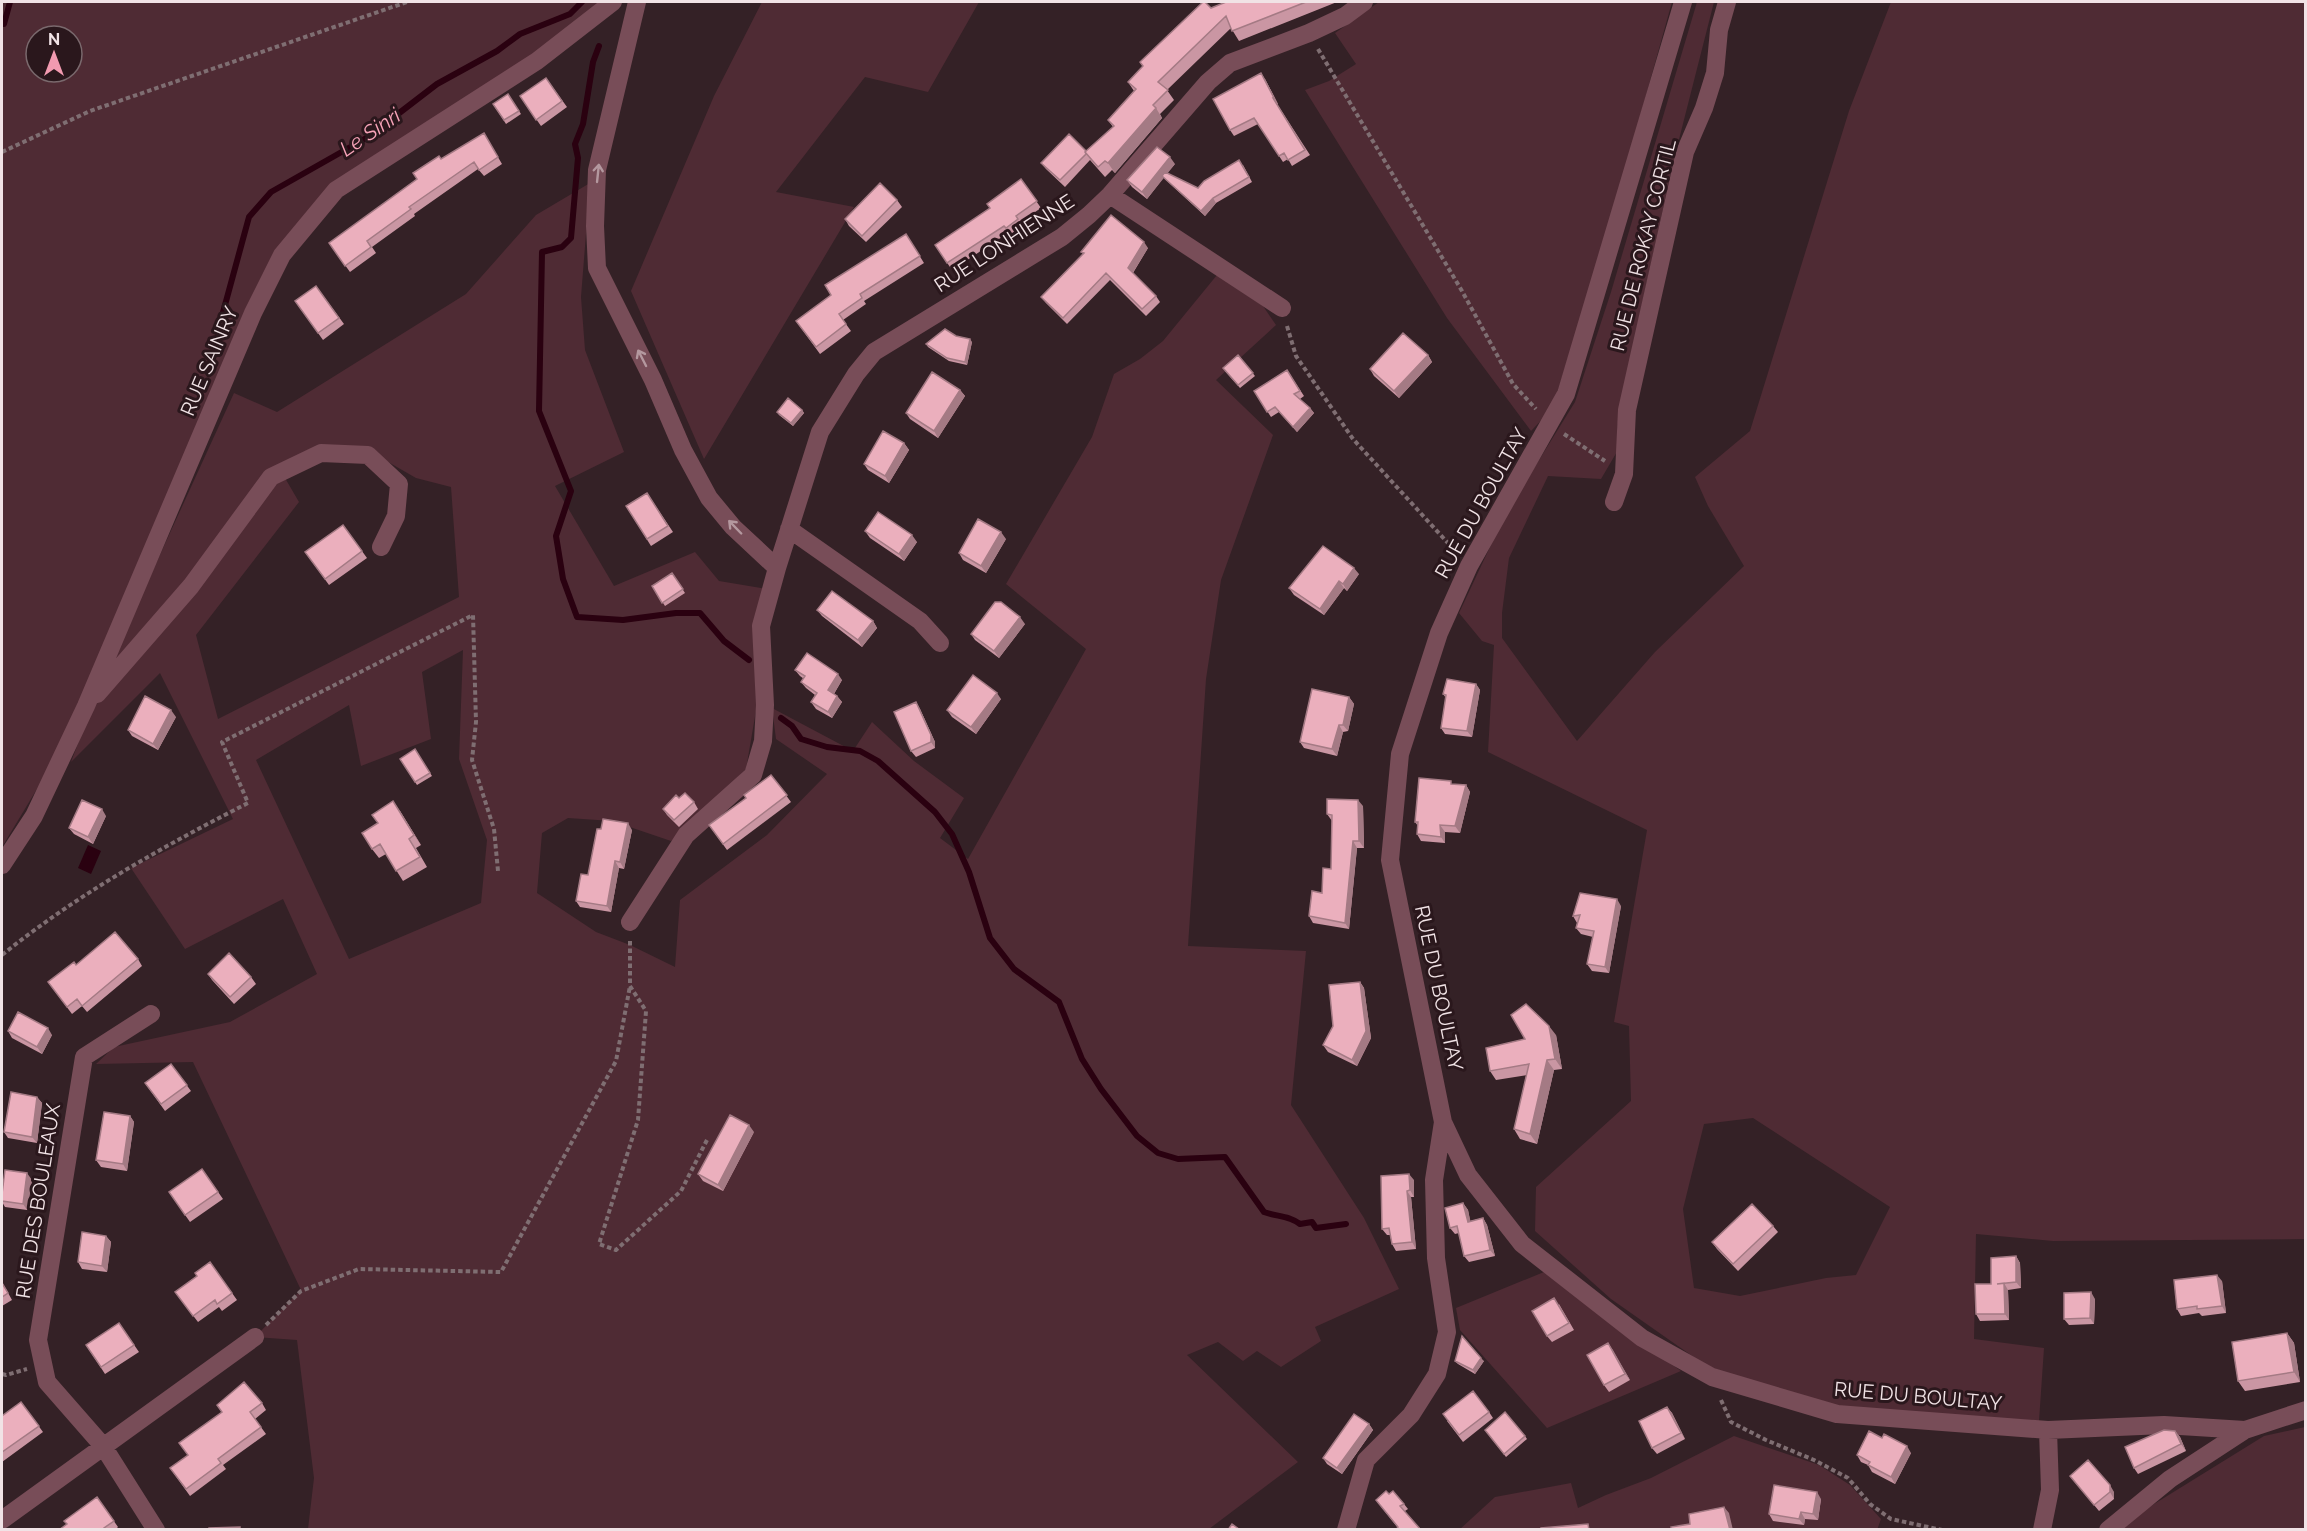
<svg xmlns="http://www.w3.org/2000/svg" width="2307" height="1531" font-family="Raleway,sans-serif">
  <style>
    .green { fill: #4f2b34; fill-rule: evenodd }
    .water { fill: #2a0110 }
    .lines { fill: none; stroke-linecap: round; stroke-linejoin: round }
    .stream { stroke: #2a0110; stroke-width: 6 }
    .path { stroke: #7f6e72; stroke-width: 4; stroke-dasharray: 4.5 3; stroke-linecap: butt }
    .minor { stroke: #784d58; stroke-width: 18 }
    .wall { fill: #ca96a3 }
    .shaded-wall { fill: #a47a84 }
    .building { fill: #ebafbd; stroke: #a47a84; stroke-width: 1.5 }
    .oneway { stroke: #b4989f }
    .labels { text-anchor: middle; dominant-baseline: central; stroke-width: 6; stroke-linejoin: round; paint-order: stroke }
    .street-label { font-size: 20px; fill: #f1e3e6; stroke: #2a171c }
    .water-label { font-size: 21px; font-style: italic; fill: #f7a3b8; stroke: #2a171c }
  </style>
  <rect width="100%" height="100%" fill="#342126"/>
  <path class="green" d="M2,2H613L336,190L282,255L67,739L2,847ZM36,36H72V72H36Z
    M762,2H979L928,92L865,77L776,192L854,207L704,459L631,291L714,96Z
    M1379,2H1672L1611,221L1552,409L1531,431L1447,318L1305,90L1329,81L1356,64L1335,33Z
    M1697,2H1714L1674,159L1628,368L1617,428L1618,450L1601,479L1548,476L1509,558L1502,613V638L1577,741L1655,652L1744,566L1708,506L1695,477L1750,431L1849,111L1891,2H2305V1239L2053,1241L1976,1234L1974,1339L2044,1348L2039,1421L1839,1408L1715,1372L1611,1299L1535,1231L1536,1187L1631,1101L1629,1026L1614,1022L1647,830L1488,752L1494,645L1482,641L1459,613L1505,515L1575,402L1611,292ZM1753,1118L1890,1207L1856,1275L1826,1278L1740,1296L1694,1288L1683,1209L1704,1124Z
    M590,183L581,297L585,350L624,452L555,486L614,586L695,552L719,581L767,589L757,705L746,769L683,832L671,841L612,821L568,818L542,833L537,893L596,932L630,945L675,967L680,900L767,835L827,774L776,739L772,708L853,751L872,722L914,761L964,798L940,838L968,859L1086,649L1006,584L1092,437L1114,374L1140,359L1163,341L1217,275L1263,306L1276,325L1216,380L1273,435L1221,580L1206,679L1188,946L1306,951L1291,1105L1364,1218L1399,1289L1315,1327L1321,1341L1281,1367L1257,1351L1243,1361L1218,1342L1187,1355L1298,1462L1209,1529H308L314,1478L297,1340L255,1337L301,1290L193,1062L96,1064L114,1047L230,1022L317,974L283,899L185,949L131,868L233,819L160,673L71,762L99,688L234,393L277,412L466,294L536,215ZM364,448L416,478L451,487L459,597L218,719L196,635L299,502L278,466ZM463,650L459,759L487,840L481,903L349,959L256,760L349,705L361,766L431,739L422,672Z
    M1544,1272L1681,1371L1547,1428L1460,1330L1456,1308Z
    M2305,1427V1529L2119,1530L2117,1527L2264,1436Z
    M1734,1436L1819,1465L1850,1485L1881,1519L1877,1530H1459L1495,1497L1571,1483L1578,1508L1606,1495L1651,1478Z"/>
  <path class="water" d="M88,845L101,851L91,874L78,868Z"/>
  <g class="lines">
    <path class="stream" d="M2,24H4L10,2
      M599,46L593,62L583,124L575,144L578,158L571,238L562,247L542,252L539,411L571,491L556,536L563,579L577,617L623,620L676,613H700L724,641L749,660
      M222,316L249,217L271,192L368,137L437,84L497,51L520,34L570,14L582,2
      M781,718L792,726L801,739L827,747L860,751L878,761L935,812L952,834L969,872L990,938L1014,969L1059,1002L1082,1059L1101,1089L1137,1136L1158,1153L1178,1159L1225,1157L1264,1212C1277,1217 1288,1215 1300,1224L1312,1222L1316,1228L1346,1224"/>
    <path class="path" d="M1318,49L1462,291L1513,384L1536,409
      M2,152L90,111L407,2
      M1287,326L1296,356L1353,439L1457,553
      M1564,434L1605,461
      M630,941V986L646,1011L638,1120L599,1244L616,1250L681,1191L708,1138
      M2,955C78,894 162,847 248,803L222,742L473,615L476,722L472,760L494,829L498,871
      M266,1325L301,1291L359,1269L501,1272L616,1061L630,986
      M2,1374L6,1375L27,1369
      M1721,1400L1731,1422L1766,1440L1814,1460L1848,1478L1870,1504L1891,1519L1942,1530"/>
    <path class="minor" d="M637,2L597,170L595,226L597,268L653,380L683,450L709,498L733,527L777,568
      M1683,2L1566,394L1469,566L1439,633L1400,754L1390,860L1443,1122L1468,1175L1522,1244L1642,1338L1712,1377L1837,1414L2048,1430L2164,1425L2245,1430
      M1110,195L1282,308
      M1614,502L1624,474L1627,410L1685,152L1704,108L1715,73L1719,30L1727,2
      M789,529L920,621L940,643
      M97,694L191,586L271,477L321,453L368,455L399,484L396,516L381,547
      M2,865L34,816L86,706L253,313L282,255L336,190L537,61L613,2
      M630,922L686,835L753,775L763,741L765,705L761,626L777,568L820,432L856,374L874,352L1062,237L1089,215L1110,195L1208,82L1230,63L1309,33L1345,16L1364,2
      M151,1014L84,1057L38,1340L47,1382L103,1446L156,1530
      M2,1520L255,1337
      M1346,1530L1366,1460L1411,1415L1437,1374L1447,1332L1436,1258L1434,1180L1443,1122
      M2042,1530L2050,1490L2048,1430
      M2108,1530L2170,1479L2245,1430L2306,1410"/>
  </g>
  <path class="wall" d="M1226,2H1337L1239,41L1231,28L1167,90L1174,100L1160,114L1162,118L1115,173L1112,170L1105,177L1090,160L1065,187L1046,169L1041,163L1086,151L1113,127L1108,120L1134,91L1128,82L1143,67L1140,62L1211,8Z
    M546,78L567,107L541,126L520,96Z
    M1265,79L1278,104H1277L1310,155L1292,166L1288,159L1283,162L1258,124L1234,136L1230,130Z
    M508,94L521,114L506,124L493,104Z
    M488,140L502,164L484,176L478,169L414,214L415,216L372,247L376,253L350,272L329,243L417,179L441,159Z
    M1175,164L1167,173L1198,188L1243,165L1252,182L1216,203L1205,216L1166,180L1164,177L1147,199L1132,187L1127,180Z
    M1021,179L1041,208L1020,222L1023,226L1010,235L1008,233L952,270L935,245L990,208Z
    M897,200L902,207L866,242L849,226L845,219Z
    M906,234L924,263L864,301L866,304L843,320L851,331L820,354L796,321L831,295Z
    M1148,248L1133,273L1156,296L1160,302L1146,316L1110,280L1067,324L1046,303L1041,297L1083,254L1081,252Z
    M316,286L344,324L323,340L295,301Z
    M956,336L972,342L967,365L949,361L928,347L926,344Z
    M1238,355L1255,376L1240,388L1225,371Z
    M1428,355L1432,362L1399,398L1374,376L1370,369Z
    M1287,370L1304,396L1300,399L1310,408L1314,413L1297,432L1279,412L1271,417L1254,391Z
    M960,390L965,396L938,438L910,419L906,413Z
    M802,410L804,413L793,426L779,415L777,412Z
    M904,443L909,450L889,483L868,470L864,464Z
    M647,493L673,532L651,546L626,506Z
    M343,525L367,558L329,585L305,552Z
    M865,531L917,542L904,561L870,538Z
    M1006,539L986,573L963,560L959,553Z
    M672,573L685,593L665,606L652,586Z
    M1359,574L1347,591L1344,588L1324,615L1294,595L1289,588Z
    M817,610L873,621L877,628L862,647L822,616Z
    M1025,624L999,658L975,640L971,634Z
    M795,670L842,680L834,694L837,696L842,702L832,718L816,709L811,702L815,695L806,688L801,682L804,679L800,676Z
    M1476,684L1480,690L1472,737L1445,734L1441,728L1446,698L1443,694Z
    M1349,697L1354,704L1348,731L1343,732L1337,756L1304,748L1300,742Z
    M1001,699L976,734L952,717L947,710Z
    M916,702L920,709L935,742V748L916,757L911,751Z
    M176,717L158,750L132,736L128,730Z
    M415,749L432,776L417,785L400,759Z
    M771,775L791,802L727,850L709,825L746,798Z
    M1453,784L1466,785L1470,792L1460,833L1445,832V843L1421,841L1417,834L1418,826L1415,822Z
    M694,802L698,809L679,827L667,815L663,809Z
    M1363,806L1364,848H1357L1349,929L1313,923L1309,916L1322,893L1331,869L1332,821L1327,814Z
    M400,811L421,845L416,848L427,867L403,881L386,854L379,858L372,849Z
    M106,816L93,844L74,834L69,828Z
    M601,829L632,830L624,869L619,868L611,912L580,907L576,901L588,875Z
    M1621,906L1609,973L1592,971L1587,964L1593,937L1581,934L1576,928L1577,923L1573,916Z
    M138,959L142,966L87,1012L82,1006L72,1014L48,982L76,965Z
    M208,974L251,977L256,984L234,1004L212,980Z
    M1360,982L1364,988L1371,1038L1357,1066L1328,1052L1323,1045Z
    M8,1031L52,1035L42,1054L12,1038Z
    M1556,1035L1562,1069L1554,1070L1537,1144L1520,1139L1514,1129L1527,1075L1496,1080L1490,1071L1525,1039Z
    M171,1064L191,1091L165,1111L145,1083Z
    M37,1097L42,1103L37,1143L8,1138L4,1132Z
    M130,1116L134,1122L127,1171L101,1167L96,1160Z
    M754,1132L723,1191L703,1181L698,1174Z
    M202,1169L223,1199L190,1222L169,1192Z
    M32,1180L27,1210L5,1207L2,1202V1194Z
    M1414,1180V1197H1411L1416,1249L1396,1251L1392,1244L1390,1235H1387L1382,1229Z
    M1463,1203L1468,1210L1470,1221L1483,1218L1487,1225L1495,1256L1469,1262L1464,1256L1459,1233L1455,1234L1450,1228Z
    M1773,1226L1778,1232L1738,1271L1717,1249L1712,1242Z
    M106,1236L111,1242L107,1272L82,1269L78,1262Z
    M2016,1256L2020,1263L2021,1288L2008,1290L2009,1320L1980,1321L1976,1314L1991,1284Z
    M210,1262L237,1300L222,1311L219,1307L198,1322L175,1292L197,1276Z
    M2222,1281L2226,1313L2202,1316L2199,1313L2181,1316L2177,1309Z
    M2,1282L12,1300L2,1306Z
    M2095,1299L2094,1324L2069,1325L2064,1319Z
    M1559,1304L1574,1330L1552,1342L1547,1336Z
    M119,1323L139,1352L105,1374L86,1345Z
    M2287,1333L2294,1343L2300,1382L2245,1391L2238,1381Z
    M1608,1343L1630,1380L1609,1392L1604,1385Z
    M1455,1361H1484L1475,1374L1458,1364Z
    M21,1402L43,1432L2,1462V1416Z
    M262,1403L266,1410L255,1419L266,1434L223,1465L226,1469L190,1496L170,1468L188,1455Z
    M1667,1407L1672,1413L1685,1439L1657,1454L1652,1448Z
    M1489,1412L1493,1418L1463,1442L1447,1421Z
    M1369,1424L1373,1430L1342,1474L1327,1464L1323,1458Z
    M1485,1430L1525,1436L1527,1439L1506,1457Z
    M2175,1431L2180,1437L2186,1451L2138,1474L2134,1468Z
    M1911,1453L1895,1484L1872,1472L1868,1465L1861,1462L1857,1455Z
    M2070,1476L2114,1492V1499L2099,1511Z
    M1389,1494L1404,1504L1408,1509L1405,1511L1398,1528L1376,1500Z
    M97,1497L118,1527L115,1530H59L67,1524Z
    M1821,1499L1818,1520L1805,1519L1804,1525L1773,1521L1769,1514Z"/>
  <path class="shaded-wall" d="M1261,73L1265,79L1278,104L1274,98Z
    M1156,108L1162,118L1115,173L1108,163Z
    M1170,157L1175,164L1147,199L1142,192Z
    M1213,198L1216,203L1205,216L1201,211Z
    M1144,242L1148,248L1132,274L1128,268Z
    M970,339L972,342L967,365L965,362Z
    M1428,355L1432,362L1399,398L1394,391Z
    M960,390L965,396L938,438L934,431Z
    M1310,408L1314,413L1297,432L1293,427Z
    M802,410L804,413L793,426L791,423Z
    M904,443L909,450L889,483L885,476Z
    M1001,532L1006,539L986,573L981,566Z
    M912,535L917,542L904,561L899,554Z
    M1354,568L1359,574L1347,591L1343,584Z
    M1339,581L1344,588L1324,615L1320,609Z
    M1020,617L1025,624L999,658L994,651Z
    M873,621L877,628L862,647L858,640Z
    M838,674L842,680L832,697L828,690Z
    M1476,684L1480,690L1472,737L1467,731Z
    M997,693L1001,699L976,734L971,727Z
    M837,696L842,702L832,718L828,712Z
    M1349,697L1354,704L1348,731L1343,725Z
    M916,702L920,709L935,742V748L931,742Z
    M171,710L176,717L158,750L153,744Z
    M1339,725L1343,732L1337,756L1332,749Z
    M1466,785L1470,792L1460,833L1455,826Z
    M1358,800L1363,806L1364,848L1359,841Z
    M393,801L400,811L421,845L414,835Z
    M102,809L106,816L93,844L88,837Z
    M628,823L632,830L624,869L620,862Z
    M1440,825L1445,832V843L1441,837Z
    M1353,841L1357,848L1349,929L1345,923Z
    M615,861L619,868L611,912L607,906Z
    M1617,899L1621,906L1609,973L1605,967Z
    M1360,982L1364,988L1371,1038L1357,1066L1352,1060Z
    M1549,1026L1556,1035L1562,1069L1555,1059Z
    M48,1028L52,1035L42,1054L37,1047Z
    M1547,1060L1554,1070L1537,1144L1530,1134Z
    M37,1097L42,1103L37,1143L32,1137Z
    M130,1116L134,1122L127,1171L123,1164Z
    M749,1125L754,1132L723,1191L718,1185Z
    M27,1173L32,1180L27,1210L23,1204Z
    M1409,1174L1414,1180V1197L1410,1190Z
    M1407,1191L1411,1197L1416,1249L1412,1242Z
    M1463,1203L1468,1210L1472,1228L1468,1222Z
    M1483,1218L1487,1225L1495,1256L1490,1250Z
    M106,1236L111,1242L107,1272L102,1266Z
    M2016,1256L2020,1263L2021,1288L2016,1282Z
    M2217,1275L2222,1281L2226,1313L2222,1306Z
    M2004,1283L2008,1290L2009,1320L2005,1314Z
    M2091,1292L2095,1299L2094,1324L2090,1318Z
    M2287,1333L2294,1343L2300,1382L2294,1372Z
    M1608,1343L1613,1350L1630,1380L1625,1374Z
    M1481,1358L1484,1361L1475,1374L1473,1370Z
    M1667,1407L1672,1413L1685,1439L1681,1433Z
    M1369,1424L1373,1430L1342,1474L1337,1468Z
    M2175,1431L2180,1437L2186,1451L2181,1444Z
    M1907,1446L1911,1453L1895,1484L1891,1477Z
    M2110,1485L2114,1492V1499L2110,1492Z
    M1817,1492L1821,1499L1818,1520L1813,1514Z
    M1724,1507L1729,1513L1733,1530H1730Z
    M1801,1512L1805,1519L1804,1525L1799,1519Z"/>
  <path class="building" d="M1203,2H1205L1211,8L1226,2H1306L1232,31L1226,16L1158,82L1168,90L1153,105L1156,108L1108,163L1105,161L1098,167L1085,152L1114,126L1108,120L1136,89L1128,82L1143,66L1140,62Z
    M1261,73L1274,98H1273L1305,150L1288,160L1284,153L1279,156L1254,118L1230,130L1213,99Z
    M546,78L562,101L536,120L520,96Z
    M508,94L519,111L504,120L493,104Z
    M484,133L498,157L479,170L474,162L409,207L411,209L367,241L371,247L345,266L329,243L417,179L413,173L439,156L441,159Z
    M1069,134L1086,151L1085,152L1086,154L1060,180L1041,163Z
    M1157,147L1170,157L1142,192L1127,180Z
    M1239,160L1249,177L1213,198L1201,211L1162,176L1165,172L1198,188L1204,181Z
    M1021,179L1037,201L1016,216L1018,219L1006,228L1004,226L947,263L935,245L990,208L987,204Z
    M880,183L897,200L862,236L845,219Z
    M1111,215L1144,242L1128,268L1156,296L1142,309L1106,273L1063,318L1041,297L1084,253L1081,252Z
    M906,234L920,256L860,294L862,298L839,314L846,324L816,347L796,321L831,295L825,285Z
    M316,286L339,318L318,333L295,301Z
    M945,329L956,336L970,339L965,362L947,358L926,344Z
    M1403,333L1428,355L1394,391L1370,369Z
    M1238,355L1253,373L1238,385L1223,368Z
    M1287,370L1300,391L1294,394L1310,408L1293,427L1275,407L1267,412L1254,391Z
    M932,372L960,390L934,431L906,413Z
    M788,398L802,410L791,423L777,412Z
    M883,431L904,443L885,476L864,464Z
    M647,493L668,526L647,539L626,506Z
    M878,512L912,535L899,554L865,531Z
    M978,519L1001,532L981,566L959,553Z
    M343,525L362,551L325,579L305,552Z
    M1323,546L1354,568L1343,584L1339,581L1320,609L1289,588Z
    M672,573L683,589L662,603L652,586Z
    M832,591L873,621L858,640L817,610Z
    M995,602H1001L1020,617L994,651L971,634Z
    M807,653L838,674L828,690L837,696L828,712L811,702L817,693L801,682L805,676L795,670Z
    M973,675L997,693L971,727L947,710Z
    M1447,679L1476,684L1467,731L1441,728L1446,695L1443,694Z
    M1312,689L1349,697L1343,725H1339L1332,749L1300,742Z
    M145,696L171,710L153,744L128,730Z
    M916,702L931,735V742L911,751L894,712Z
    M415,749L430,773L415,782L400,759Z
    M771,775L787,795L723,844L709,825L746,798L744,795Z
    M1419,778L1451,781V784L1466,785L1455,826L1440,825L1441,837L1417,834L1418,822H1415Z
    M685,793L694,802L674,820L663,809L676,795L679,798Z
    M1327,799L1358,800L1359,841H1353L1345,923L1309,916L1312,891L1322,893L1323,868L1331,869L1332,815L1327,814Z
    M82,800L102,809L88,837L69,828Z
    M393,801L414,835L409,839L420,857L396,871L380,844L372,849L362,833L378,823L372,815Z
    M603,819L628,823L620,862L615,861L607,906L576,901L581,874L588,875L597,829H601Z
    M1580,893L1617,899L1605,967L1587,964L1594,931L1576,928L1580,915L1573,916Z
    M115,932L138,959L82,1006L77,999L67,1007L48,982L74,962L76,965Z
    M229,953L251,977L230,997L208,974Z
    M1360,982L1366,1031L1352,1060L1323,1045L1333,1026L1329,985Z
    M1526,1004L1549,1026L1555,1059L1547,1060L1530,1134L1514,1129L1529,1064L1490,1071L1486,1048L1525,1039L1511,1015Z
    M18,1012L48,1028L37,1047L8,1031Z
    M171,1064L187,1085L161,1104L145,1083Z
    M11,1092L37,1097L32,1137L4,1132Z
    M104,1112L130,1116L123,1164L96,1160Z
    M730,1115L749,1125L718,1185L698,1174Z
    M202,1169L218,1192L185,1215L169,1192Z
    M5,1170L27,1173L23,1204L2,1201V1194Z
    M1409,1174L1410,1190L1407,1191L1412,1242L1392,1244L1389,1228L1382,1229L1381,1176Z
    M1463,1203L1468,1222L1483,1218L1490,1250L1464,1256L1457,1226L1450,1228L1445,1208Z
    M1752,1204L1773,1226L1733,1264L1712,1242Z
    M82,1232L106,1236L102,1266L78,1262Z
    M2016,1256V1282L1997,1284L2004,1283L2005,1314H1976L1975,1284H1991V1258Z
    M210,1262L232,1293L217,1304L215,1300L193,1316L175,1292L197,1276L195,1273Z
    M2217,1275L2222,1306L2197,1309V1306L2177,1309L2174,1280Z
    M2,1283L8,1293L2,1297Z
    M2091,1292L2090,1318L2064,1319V1293Z
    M1554,1298L1569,1323L1547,1336L1532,1311Z
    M119,1323L134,1345L101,1367L86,1345Z
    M2287,1333L2294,1372L2238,1381L2232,1342Z
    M1462,1336L1481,1358L1473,1370L1455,1361Z
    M1608,1343L1625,1374L1604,1385L1587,1355Z
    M244,1382L262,1403L250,1412L261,1427L218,1459L221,1463L186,1489L170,1468L188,1455L179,1443L222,1412L217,1405Z
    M1473,1391L1489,1412L1459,1435L1443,1414Z
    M21,1402L39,1426L2,1452V1416Z
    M1667,1407L1681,1433L1652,1448L1639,1421Z
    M1505,1412L1525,1436L1504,1454L1485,1430Z
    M1354,1414L1369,1424L1337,1468L1323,1458Z
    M2164,1430L2175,1431L2181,1444L2134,1468L2125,1447Z
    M1869,1431L1882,1438L1884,1434L1907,1446L1891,1477L1868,1465L1870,1462L1857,1455Z
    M2088,1460L2110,1485V1492L2094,1505L2070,1476Z
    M1774,1485L1817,1492L1813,1514L1801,1512L1799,1519L1769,1514Z
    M1386,1491L1389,1494L1393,1491L1404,1504L1400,1506L1421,1530H1396L1398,1527L1376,1500Z
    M97,1497L114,1521L101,1530H59L67,1524L64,1521Z
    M1724,1507L1730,1530H1672L1671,1527L1690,1524L1689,1514Z
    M1232,1524L1240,1530H1228Z
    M1588,1524L1589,1530H1541V1528Z
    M240,1527V1530H209V1528Z"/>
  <defs><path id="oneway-shaft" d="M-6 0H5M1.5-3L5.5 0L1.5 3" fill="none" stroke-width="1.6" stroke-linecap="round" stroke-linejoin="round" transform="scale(1.5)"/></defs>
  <g class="oneway">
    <use href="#oneway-shaft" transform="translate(598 173) rotate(-84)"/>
    <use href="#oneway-shaft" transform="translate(642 358) rotate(-117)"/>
    <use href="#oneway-shaft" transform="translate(735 527) rotate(-134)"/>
  </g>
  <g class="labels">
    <g class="street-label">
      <text transform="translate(1004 243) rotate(-33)">RUE LONHIENNE</text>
      <text transform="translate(1643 245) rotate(-76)">RUE DE ROKAY CORTIL</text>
      <text transform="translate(209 361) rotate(-67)">RUE SAINRY</text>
      <text transform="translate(1481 503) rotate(-61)">RUE DU BOULTAY</text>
      <text transform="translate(1439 988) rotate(78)">RUE DU BOULTAY</text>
      <text transform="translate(38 1201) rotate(-81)">RUE DES BOULEAUX</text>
      <text transform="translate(1918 1396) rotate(5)">RUE DU BOULTAY</text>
    </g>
    <g class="water-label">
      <text transform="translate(370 132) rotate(-34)">Le Sinri</text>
    </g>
  </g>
  <rect width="2307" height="1531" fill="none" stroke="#f1e3e6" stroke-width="6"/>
  <g transform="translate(54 54)"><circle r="28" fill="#2a171c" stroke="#7a696d" stroke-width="1.5"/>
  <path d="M0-4.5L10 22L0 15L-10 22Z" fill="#f29ab0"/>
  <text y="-9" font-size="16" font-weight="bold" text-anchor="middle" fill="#f1e3e6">N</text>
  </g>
</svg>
